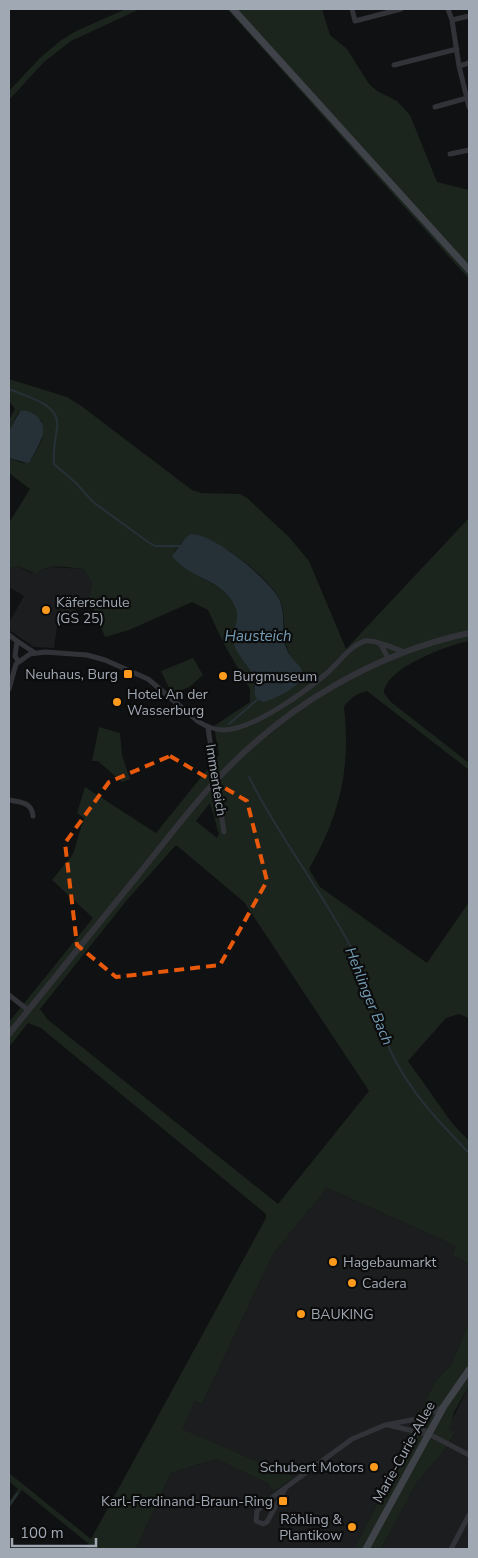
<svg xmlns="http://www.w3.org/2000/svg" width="478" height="1558" font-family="'Nunito Sans',sans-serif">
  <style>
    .built { fill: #1c1d1f }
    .green { fill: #1c251d; fill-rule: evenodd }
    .water { fill: #263137 }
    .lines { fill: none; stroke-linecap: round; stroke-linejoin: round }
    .stream { stroke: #263137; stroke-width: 2 }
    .minor { stroke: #313338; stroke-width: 5 }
    .tertiary { stroke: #313338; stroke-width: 6 }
    .secondary { stroke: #3f4248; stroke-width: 7 }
    .marked { fill: none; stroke: #e8590c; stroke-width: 4; stroke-dasharray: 10 6; stroke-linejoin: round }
    .poi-dot { fill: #ff9b1c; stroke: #0c0c0d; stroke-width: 2 }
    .labels { text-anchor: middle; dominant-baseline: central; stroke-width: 4.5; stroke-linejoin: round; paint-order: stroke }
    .poi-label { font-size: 14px; fill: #a0a8b4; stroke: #0c0c0d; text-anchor: start }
    .street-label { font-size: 14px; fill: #a0a8b4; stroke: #0c0c0d }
    .water-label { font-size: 15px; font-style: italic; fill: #739cb4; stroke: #0c0c0d }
  </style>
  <rect width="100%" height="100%" fill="#101112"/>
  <path class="built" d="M18,566L31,573L51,567L83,569L92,583L89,597L57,626L54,648L34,647L9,630V623L24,596L9,587V568Z
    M327,1188L456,1246L452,1255L469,1264V1323L451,1365L436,1380L408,1434L414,1443L406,1455L396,1463L387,1485L354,1549H136L171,1473L216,1459L269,1484L294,1477L181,1429L195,1401L202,1404L273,1254Z
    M469,1386V1549H381L416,1484L443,1452L455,1434L450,1429L451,1422Z"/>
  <path class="green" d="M126,9H140L71,41L44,62L9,100V91L40,58L60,41L76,31Z
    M227,9H322L330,35L347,49L369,84L377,91L397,101L410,115L437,182L469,190V279Z
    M9,379L67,397L80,405L192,490L201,493L240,494L247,498L289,537L309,561L346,649L469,518V641C448,645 385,668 384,693L391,702L469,763V770L367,691C357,693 349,699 344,707C351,769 340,815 309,869L320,887L427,963L469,902V1018L459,1014L446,1018L408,1061L452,1123L469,1141V1264L452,1255L456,1246L327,1188L273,1254L202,1404L195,1401L182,1429L294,1477L273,1491L269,1484L216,1459L171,1473L136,1549H85L89,1544L22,1490L9,1508V1502L18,1489L9,1481V1473L91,1539L266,1218V1214L41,1028L28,1023L9,1047V1022L93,918L52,880L73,854L84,818L77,813L85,787L156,833L219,755L214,726L250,702V689L224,644L208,610L192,602L129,630L105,637L89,597L92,583L83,569C67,568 50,562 36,574L18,566L9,568V523L30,489L9,473V458L22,463L30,462L42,440V421L33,413L19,411L9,431V420L15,409L9,401ZM195,534C221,542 275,579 282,606C286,625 282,639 291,658L254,690C256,672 240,661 234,645C230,634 239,623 237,611C231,589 208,584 192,571C186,565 180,558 174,552L186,537ZM210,803L219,834L217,838L196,821ZM176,845L244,902L369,1091L278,1204L47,1019L40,1009L127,900Z
    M193,658L203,675L189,687L172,694L161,671Z
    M99,727L120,733L122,755L130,779L122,782L98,761H92Z
    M469,1323V1386L454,1412L450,1429L455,1433L443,1452L416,1484L381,1549H354L387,1485L396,1463L406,1455L414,1443L408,1434L436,1380L451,1365Z"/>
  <path class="water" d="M20,411C28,410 32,412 38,417C51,431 36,448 30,462L27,463L9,458V431Z
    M191,534C213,533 272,581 280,601C286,617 281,634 287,650C290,659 303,666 303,675C302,686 273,700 263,702C250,697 257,688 253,677C248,664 234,653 233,640C232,629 240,620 236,609C226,580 189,579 172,556L186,537Z"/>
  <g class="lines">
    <path class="stream" d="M9,389C26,397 61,403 57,428C55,441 53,450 54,464L76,483L93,502L148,542L155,546H180
      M229,724L258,699
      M249,777C279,837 321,890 352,949C369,982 376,1019 391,1052C410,1092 439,1122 469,1153
      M9,1506L17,1494"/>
    <path class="minor" d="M352,9L355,21L401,9
      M448,9L452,20L459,66L469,107
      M452,20L469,16
      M394,65L457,49
      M459,66L469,63
      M435,107L467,98
      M450,154L469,150
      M9,635L17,641L15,656L18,661
      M17,641L35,653
      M381,645L388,658
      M9,689L16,664L30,654L45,652L87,655L105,660L148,679L199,722C207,727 214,730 224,730C252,730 305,692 327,673C338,664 349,646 365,641C374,639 395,649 405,652
      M208,728L224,832
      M9,800C20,802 32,802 33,816
      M9,995L28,1010
      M412,1421L429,1434L469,1455
      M388,1425L426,1434
      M285,1489L267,1522L263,1524L256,1521L257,1511L266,1502L352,1439L385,1425L422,1418L444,1406
      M451,1549L469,1515"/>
    <path class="tertiary" d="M9,1034C52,981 95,928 138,875C166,841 192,805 223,773C289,704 376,653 469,633"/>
    <path class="secondary" d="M233,9L469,270
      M366,1549L444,1406L469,1370"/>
  </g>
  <path class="marked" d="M170,756L247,801L267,881L220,965L116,977L77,945L65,843L109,782Z"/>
  <g class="poi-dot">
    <circle cx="46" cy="610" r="5"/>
    <rect x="123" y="669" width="10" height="10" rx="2.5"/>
    <circle cx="223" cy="676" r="5"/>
    <circle cx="117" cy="702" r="5"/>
    <circle cx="333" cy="1262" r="5"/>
    <circle cx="352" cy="1283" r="5"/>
    <circle cx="301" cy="1314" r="5"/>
    <circle cx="374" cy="1467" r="5"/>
    <rect x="278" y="1496" width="10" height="10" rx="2.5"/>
    <circle cx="352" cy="1527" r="5"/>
  </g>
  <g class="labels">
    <g class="poi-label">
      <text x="56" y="602">Käferschule<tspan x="56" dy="16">(GS 25)</tspan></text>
      <text x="118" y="674" text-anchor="end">Neuhaus, Burg</text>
      <text x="233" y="676">Burgmuseum</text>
      <text x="127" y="694">Hotel An der<tspan x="127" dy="16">Wasserburg</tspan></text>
      <text x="343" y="1262">Hagebaumarkt</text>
      <text x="362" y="1283">Cadera</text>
      <text x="311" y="1314">BAUKING</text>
      <text x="364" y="1467" text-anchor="end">Schubert Motors</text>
      <text x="273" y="1501" text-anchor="end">Karl-Ferdinand-Braun-Ring</text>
      <text x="342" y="1519" text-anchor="end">Röhling &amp;<tspan x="342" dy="16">Plantikow</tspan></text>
    </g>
    <g class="street-label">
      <text transform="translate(216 780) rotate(81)">Immenteich</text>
      <text transform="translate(404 1452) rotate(-61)">Marie-Curie-Allee</text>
    </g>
    <g class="water-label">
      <text x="258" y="636">Hausteich</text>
      <text transform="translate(369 996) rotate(68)">Hehlinger Bach</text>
    </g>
  </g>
  <rect width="478" height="1558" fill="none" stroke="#a0a8b4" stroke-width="20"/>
  <path d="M12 1538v8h84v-8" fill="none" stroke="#a0a8b4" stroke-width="2.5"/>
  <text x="20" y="1538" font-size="15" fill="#a0a8b4" stroke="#0c0c0d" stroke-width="4" paint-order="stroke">100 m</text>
</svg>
